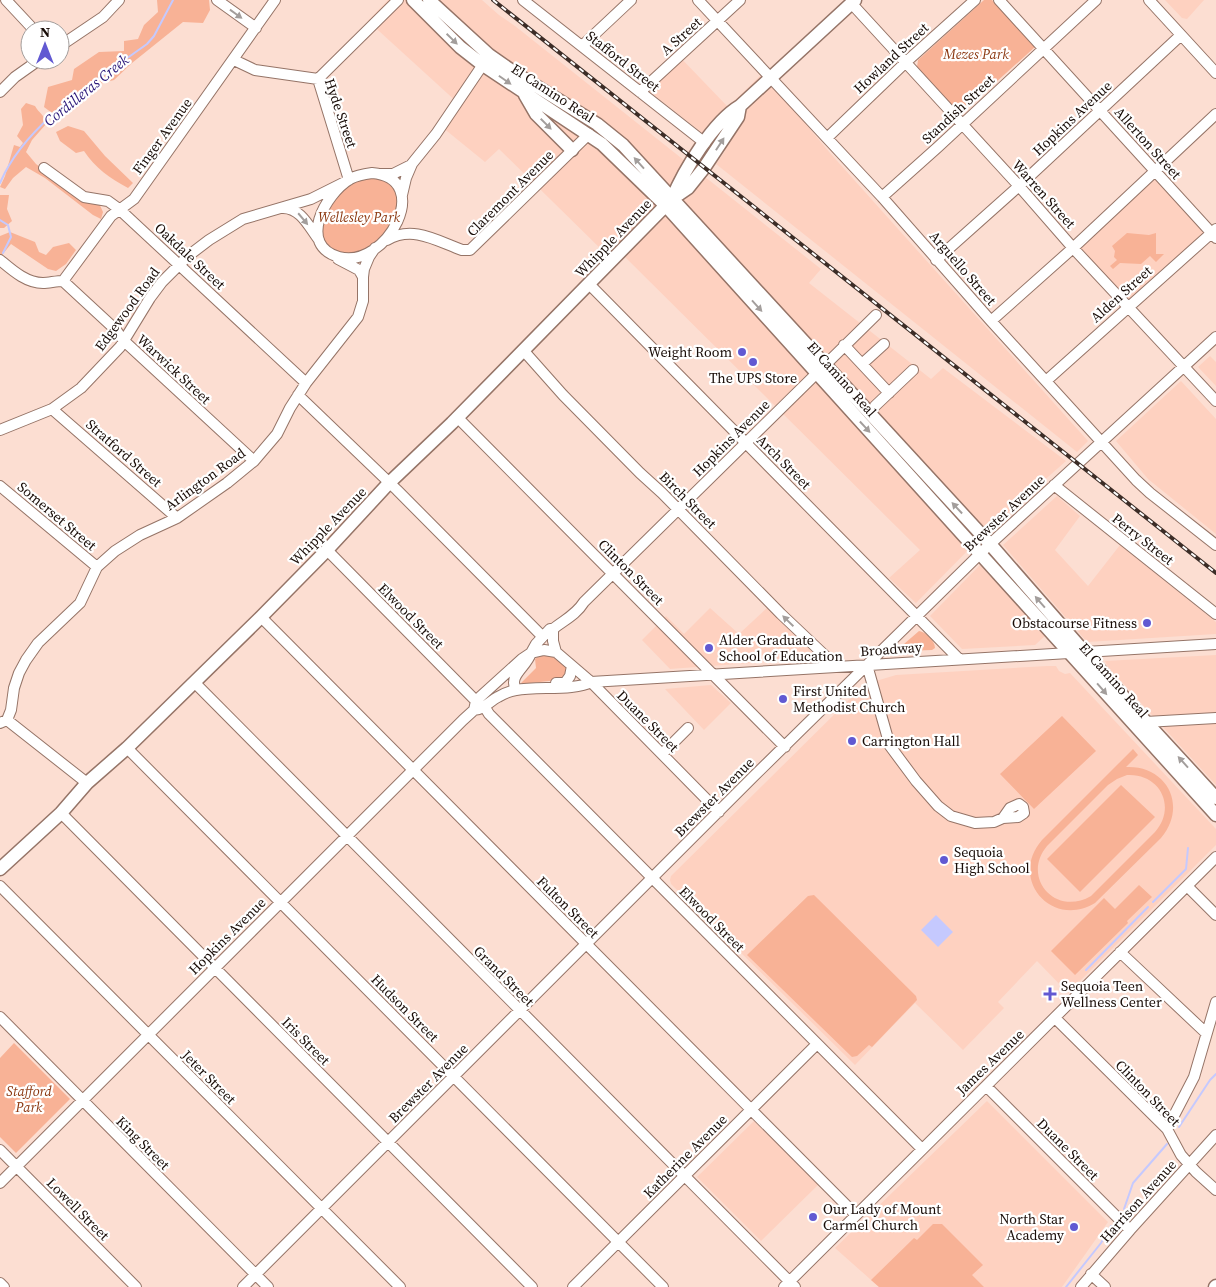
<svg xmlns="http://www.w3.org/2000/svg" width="1216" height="1287" font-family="'Source Serif 4',serif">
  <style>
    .built { fill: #fed1c0 }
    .green { fill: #f8b296; fill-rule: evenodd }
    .water { fill: #c5c9fe }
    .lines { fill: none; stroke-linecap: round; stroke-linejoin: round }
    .stream { stroke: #c5c9fe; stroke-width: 2 }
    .minor-casing { stroke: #957467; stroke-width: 12 }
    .major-casing { stroke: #957467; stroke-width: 15 }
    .minor { stroke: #fff; stroke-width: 10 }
    .major { stroke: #fff; stroke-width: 12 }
    .rail-casing { stroke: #3c2d27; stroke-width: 4 }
    .rail { stroke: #fff; stroke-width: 2; stroke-dasharray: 5.5; stroke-linecap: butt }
    .oneway { fill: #a39e9c }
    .poi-dot { fill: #6159d2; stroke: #fff; stroke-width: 2 }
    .labels { text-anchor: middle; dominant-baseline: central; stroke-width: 4.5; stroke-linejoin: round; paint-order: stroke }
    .street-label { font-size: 14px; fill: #180c07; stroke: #fff }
    .park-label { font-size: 14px; font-style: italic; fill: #8c3912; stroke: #fff }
    .poi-label { font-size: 14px; fill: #180c07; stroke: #fff; text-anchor: start }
    .water-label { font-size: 15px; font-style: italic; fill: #2a1779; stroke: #fff }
  </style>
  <rect width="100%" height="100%" fill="#fcded2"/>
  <path class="built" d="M388,0H482L499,15L515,26L821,269L809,283L931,379L943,368L1066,461L987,531L916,603L889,578L920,550L625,257L607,255L499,149L485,162L442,127L459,104L368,21Z
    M1165,0H1204L1187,19L1182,18Z
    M676,53L728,107L763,73L830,153L1088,441L1077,452L716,164L725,151L640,84Z
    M1156,171L1212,233L1129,306L1073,248Z
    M1210,356L1216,362V386L1198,367Z
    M1181,381L1216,419V534L1148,479L1116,441Z
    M1057,496L1080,516L1055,550L1088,586L1120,545L1216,622V634L1087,642L1003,545Z
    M980,565L1045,636L1035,645L962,649L930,616Z
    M768,607L818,658L670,669L642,640L666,616L684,634L710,608L739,634Z
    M1216,655V785L1108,667L1105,661Z
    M1047,666H1056L1059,671L1065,674L1070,673L1216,829V845L1068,993L1037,961L998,1002L1004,1008L963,1050L915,1003L855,1065L671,884L670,880L671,876L860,689L876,681L896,675Z
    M711,685L731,703L704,730L665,689Z
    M987,1101L1108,1222L1062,1287H879L835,1248Z
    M754,1121L818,1185L761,1241L697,1177Z"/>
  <path class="green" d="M157,0H209L210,10L203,23L183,22L132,63L114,80L88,87L84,101L52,113L44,107L48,87L72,80L74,69L99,52L124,51V41L138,39L144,25L158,12Z
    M984,0H992L1035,47L964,111L958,112L917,67L918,60Z
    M26,103L35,106C39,113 45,116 47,123L32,140L26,152L36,164L69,189L98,201L103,212L101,219L93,215L45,178L26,167L13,178L5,189L0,187L5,176L14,145L20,147L23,143L17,136L23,125L21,109Z
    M68,126L84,131L105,156L133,183L128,188C110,178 95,168 84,151L76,153L60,141L56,132Z
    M372,177C377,179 386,180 390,184C419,206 366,271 332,249C307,233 334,196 350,184C356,180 364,179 372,177Z
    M0,195H9L7,209L12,221L4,228H0Z
    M10,232L35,242L39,252L46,255L53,247L69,243L76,250L66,264L56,271L48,269L11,244L2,255L0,254V236Z
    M1127,233L1149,235L1156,233V254H1164L1156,262L1150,256L1141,264L1120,263L1113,269L1110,266L1117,260L1114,257L1115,251L1112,246Z
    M919,631C926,632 935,641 935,648L932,650L904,651L902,648L904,644Z
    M542,654H553L567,668L566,675L558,680L522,684L521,683L536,668L535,659Z
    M1062,716L1096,751L1034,809L1000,774Z
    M1133,749L1138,755L1126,767C1167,765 1188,806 1161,838L1095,903C1052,929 1008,879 1042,840ZM1127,775C1160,773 1177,807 1155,832L1091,896C1055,917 1021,877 1047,846L1108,785L1117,779Z
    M1121,785L1155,817L1080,892L1047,859Z
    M1139,885L1152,897L1127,921L1128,923L1075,975L1051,951L1104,898L1115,909Z
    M814,895L916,996L917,1000L872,1047L869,1045L857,1056L852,1057L747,955L808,896Z
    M14,1043L70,1099L16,1153L0,1137V1058Z
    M933,1224H942L983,1265L972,1275L984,1287H879L871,1280L914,1238L917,1240Z"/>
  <path class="water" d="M936,915L953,932L938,947L921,930Z"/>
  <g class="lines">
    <path class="stream" d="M0,183C25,123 96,81 147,44L154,36L173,0
      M0,220L8,225L11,237L3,253
      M1153,902L1186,869L1188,848
      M1086,970L1148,907
      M1179,1127L1210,1080L1216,1074
      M1124,1209L1133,1183L1167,1144
      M1066,1287L1101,1243L1111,1226"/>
    <defs>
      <path id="minor" d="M6,0L34,30
        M217,0L256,28
        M523,0L705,143
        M698,0L882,197L991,321L1136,480L1150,493L1216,545
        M999,0L1216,238
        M1149,0L1216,73
        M852,4L1019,186L1073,248L1216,401
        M60,46L103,17L119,0
        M582,46L631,0
        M234,60L255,70L318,79L349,180
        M318,79L398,0
        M0,92L15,77L39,60
        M640,92L740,0
        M827,138L906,62L975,0
        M44,168L84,197L108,201L119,209L306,383
        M372,173C435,178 387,270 339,257C297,245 325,194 350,179C357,175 364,174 372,173Z
        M381,174H393L411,165L436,134L486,60
        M402,195L406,178L412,164
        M882,197L938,147L1096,0
        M283,208C301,208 309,227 319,240
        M387,240C413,225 437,241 462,250H470L589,134
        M338,259L359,270L363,277
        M0,260C12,270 26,283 43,283C49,283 56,281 63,281L116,330L123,340L254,461
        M936,260L1019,186L1181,35
        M63,281L111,216L134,199L275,0
        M589,284L959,659
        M991,321L1073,248L1216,114
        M844,345L889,393
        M523,350L563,395L640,473L662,493L781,614L836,666
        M862,364L884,344
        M1046,381L1216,229
        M298,395L397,490L542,636
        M875,406L913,370
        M52,409L177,518
        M457,417L785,747
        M0,430L52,409L81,388L120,347L150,298L162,282L188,256L209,240L243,219L311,199L347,181
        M1054,485L1216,614
        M0,486L97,567
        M327,550L476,701
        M261,617L856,1215
        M553,629V641L556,652L591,682L719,812
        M867,665L890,746L916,781L938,806L951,816L975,823L994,822L1003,818L1018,817L1024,813L1023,807L1019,804L1010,808L1003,818
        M194,682L795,1287
        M556,683H565L570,676L572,666
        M516,690C508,675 526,668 531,653L544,650L556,652
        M484,706L489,714L922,1149
        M474,710L476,701L480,697L522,659L531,653L536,644L550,629H553C564,620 576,615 584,602L876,315
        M7,720L87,783
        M1146,722L1216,718
        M0,723L7,720L11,710L14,688L19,673L26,660L38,643L80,603L97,567L115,551L140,535L177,518L227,483L254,461L277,434L290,408L306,383L358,317L363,301V277L364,269L369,257L375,248
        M127,748L663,1287
        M662,754L688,728
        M61,813L532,1287
        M0,886L400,1287
        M1187,886L1216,915
        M1120,952L1206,1033
        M0,1017L268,1287
        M1055,1018L1167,1129L1181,1155L1196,1172L1216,1190
        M986,1086L1130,1230
        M1167,1129L1194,1077L1216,1002
        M0,1150L136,1287
        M0,1183L463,720L474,710C483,710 490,701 498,697C503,694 510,691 516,690C537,686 575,691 591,682L1216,644
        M1091,1274L1105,1287
        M0,1283L4,1287
        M243,1287L753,777L988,546L1216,337
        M573,1287L817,1044
        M784,1287L1216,857
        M1081,1287L1130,1230L1216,1135"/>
      <path id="major" d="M413,0L460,47L483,65L602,144L666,206L1216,815
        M429,0L489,55L512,71L597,124L623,145L990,544L1135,710L1216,798
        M525,95L536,114L572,150
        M672,199C684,170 713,122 740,106L855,0
        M0,869L61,813L87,783L127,748L261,617L327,550L389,483L452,423L672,199L688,188L704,168L738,117L740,106
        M1215,1287L1216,1286"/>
    </defs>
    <use href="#minor" class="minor-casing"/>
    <use href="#major" class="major-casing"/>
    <use href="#minor" class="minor"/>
    <use href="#major" class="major"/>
    <defs>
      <path id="rail" d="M493,0L1216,573"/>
    </defs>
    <use href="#rail" class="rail-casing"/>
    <use href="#rail" class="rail"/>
  </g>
  <defs><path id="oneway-solid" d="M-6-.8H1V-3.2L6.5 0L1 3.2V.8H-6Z" transform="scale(1.25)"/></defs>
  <g class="oneway">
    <use href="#oneway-solid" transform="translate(236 14) rotate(36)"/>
    <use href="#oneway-solid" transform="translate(452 39) rotate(44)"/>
    <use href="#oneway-solid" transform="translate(505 80) rotate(35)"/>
    <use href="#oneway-solid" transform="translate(546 124) rotate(45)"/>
    <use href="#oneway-solid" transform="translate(720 144) rotate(-57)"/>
    <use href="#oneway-solid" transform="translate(639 163) rotate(-132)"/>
    <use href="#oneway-solid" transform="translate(303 219) rotate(50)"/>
    <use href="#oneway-solid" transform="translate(757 306) rotate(48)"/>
    <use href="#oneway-solid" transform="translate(865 427) rotate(47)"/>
    <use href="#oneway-solid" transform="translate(957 508) rotate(-133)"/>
    <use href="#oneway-solid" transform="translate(1040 602) rotate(-131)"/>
    <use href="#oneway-solid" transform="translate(788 621) rotate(-136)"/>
    <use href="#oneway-solid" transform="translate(1102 689) rotate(49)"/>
    <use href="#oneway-solid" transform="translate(1183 762) rotate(-132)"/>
  </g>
  <g class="poi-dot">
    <circle cx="742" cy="352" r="5"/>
    <circle cx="753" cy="362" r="5"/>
    <circle cx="1147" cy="623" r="5"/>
    <circle cx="709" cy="648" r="5"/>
    <circle cx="783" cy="699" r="5"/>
    <circle cx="852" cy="741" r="5"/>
    <circle cx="944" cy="860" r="5"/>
    <path d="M1047.5 986.5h5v5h5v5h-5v5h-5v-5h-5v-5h5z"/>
    <circle cx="813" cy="1217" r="5"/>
    <circle cx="1074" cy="1227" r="5"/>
  </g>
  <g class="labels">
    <g class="street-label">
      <text transform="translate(681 36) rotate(-42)">A Street</text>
      <text transform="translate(891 58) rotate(-43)">Howland Street</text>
      <text transform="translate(623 61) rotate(38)">Stafford Street</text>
      <text transform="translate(553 93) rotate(33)">El Camino Real</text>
      <text transform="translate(958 109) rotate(-43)">Standish Street</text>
      <text transform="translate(341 113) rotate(71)">Hyde Street</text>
      <text transform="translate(1072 118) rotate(-43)">Hopkins Avenue</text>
      <text transform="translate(162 136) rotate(-54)">Finger Avenue</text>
      <text transform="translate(1148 143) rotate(48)">Allerton Street</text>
      <text transform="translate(510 193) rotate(-45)">Claremont Avenue</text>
      <text transform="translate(1044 194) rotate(48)">Warren Street</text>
      <text transform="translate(613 238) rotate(-46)">Whipple Avenue</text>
      <text transform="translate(190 256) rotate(43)">Oakdale Street</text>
      <text transform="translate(963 268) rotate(49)">Arguello Street</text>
      <text transform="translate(1121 294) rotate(-42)">Alden Street</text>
      <text transform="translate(127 309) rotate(-54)">Edgewood Road</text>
      <text transform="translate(174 369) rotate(43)">Warwick Street</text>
      <text transform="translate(842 379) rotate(48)">El Camino Real</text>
      <text transform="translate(731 438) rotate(-45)">Hopkins Avenue</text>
      <text transform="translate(124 453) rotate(41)">Stratford Street</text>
      <text transform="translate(784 462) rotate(45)">Arch Street</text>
      <text transform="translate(205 479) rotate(-36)">Arlington Road</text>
      <text transform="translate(688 500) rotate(45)">Birch Street</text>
      <text transform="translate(1004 513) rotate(-43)">Brewster Avenue</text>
      <text transform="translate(57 516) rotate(40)">Somerset Street</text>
      <text transform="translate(328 526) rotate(-46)">Whipple Avenue</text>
      <text transform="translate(1143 539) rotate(38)">Perry Street</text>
      <text transform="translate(631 572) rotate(45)">Clinton Street</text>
      <text transform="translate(411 616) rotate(45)">Elwood Street</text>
      <text transform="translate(891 649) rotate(-4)">Broadway</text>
      <text transform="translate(1114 680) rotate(48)">El Camino Real</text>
      <text transform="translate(648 721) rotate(45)">Duane Street</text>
      <text transform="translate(714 797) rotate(-45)">Brewster Avenue</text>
      <text transform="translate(568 907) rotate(45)">Fulton Street</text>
      <text transform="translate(712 919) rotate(45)">Elwood Street</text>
      <text transform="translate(227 936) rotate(-45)">Hopkins Avenue</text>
      <text transform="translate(504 976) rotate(45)">Grand Street</text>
      <text transform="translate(405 1008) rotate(45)">Hudson Street</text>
      <text transform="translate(306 1041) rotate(45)">Iris Street</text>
      <text transform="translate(990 1062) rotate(-44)">James Avenue</text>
      <text transform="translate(209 1077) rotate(45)">Jeter Street</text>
      <text transform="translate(428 1083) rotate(-45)">Brewster Avenue</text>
      <text transform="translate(1148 1093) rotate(46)">Clinton Street</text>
      <text transform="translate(143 1143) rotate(45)">King Street</text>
      <text transform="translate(1068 1149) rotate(45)">Duane Street</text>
      <text transform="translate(685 1156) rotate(-45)">Katherine Avenue</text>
      <text transform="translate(1138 1201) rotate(-48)">Harrison Avenue</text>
      <text transform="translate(78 1209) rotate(45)">Lowell Street</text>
    </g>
    <g class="park-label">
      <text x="976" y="54">Mezes Park</text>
      <text x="359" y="217">Wellesley Park</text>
      <text x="29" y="1091">Stafford<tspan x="29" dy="16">Park</tspan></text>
    </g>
    <g class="poi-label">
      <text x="732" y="352" text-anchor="end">Weight Room</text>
      <text x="753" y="378" text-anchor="middle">The UPS Store</text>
      <text x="1137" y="623" text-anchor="end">Obstacourse Fitness</text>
      <text x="719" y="640">Alder Graduate<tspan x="719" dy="16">School of Education</tspan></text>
      <text x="793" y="691">First United<tspan x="793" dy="16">Methodist Church</tspan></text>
      <text x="862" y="741">Carrington Hall</text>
      <text x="954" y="852">Sequoia<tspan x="954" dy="16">High School</tspan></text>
      <text x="1061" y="986">Sequoia Teen<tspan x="1061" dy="16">Wellness Center</tspan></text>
      <text x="823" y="1209">Our Lady of Mount<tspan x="823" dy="16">Carmel Church</tspan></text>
      <text x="1064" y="1219" text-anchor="end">North Star<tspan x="1064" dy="16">Academy</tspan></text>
    </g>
    <g class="water-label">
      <text transform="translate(86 90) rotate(-39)">Cordilleras Creek</text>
    </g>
  </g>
  <g transform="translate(45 45)"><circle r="24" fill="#ffffff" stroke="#a39e9c"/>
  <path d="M0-4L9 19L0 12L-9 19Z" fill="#6159d2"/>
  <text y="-8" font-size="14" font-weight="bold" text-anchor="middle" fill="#180c07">N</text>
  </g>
</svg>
